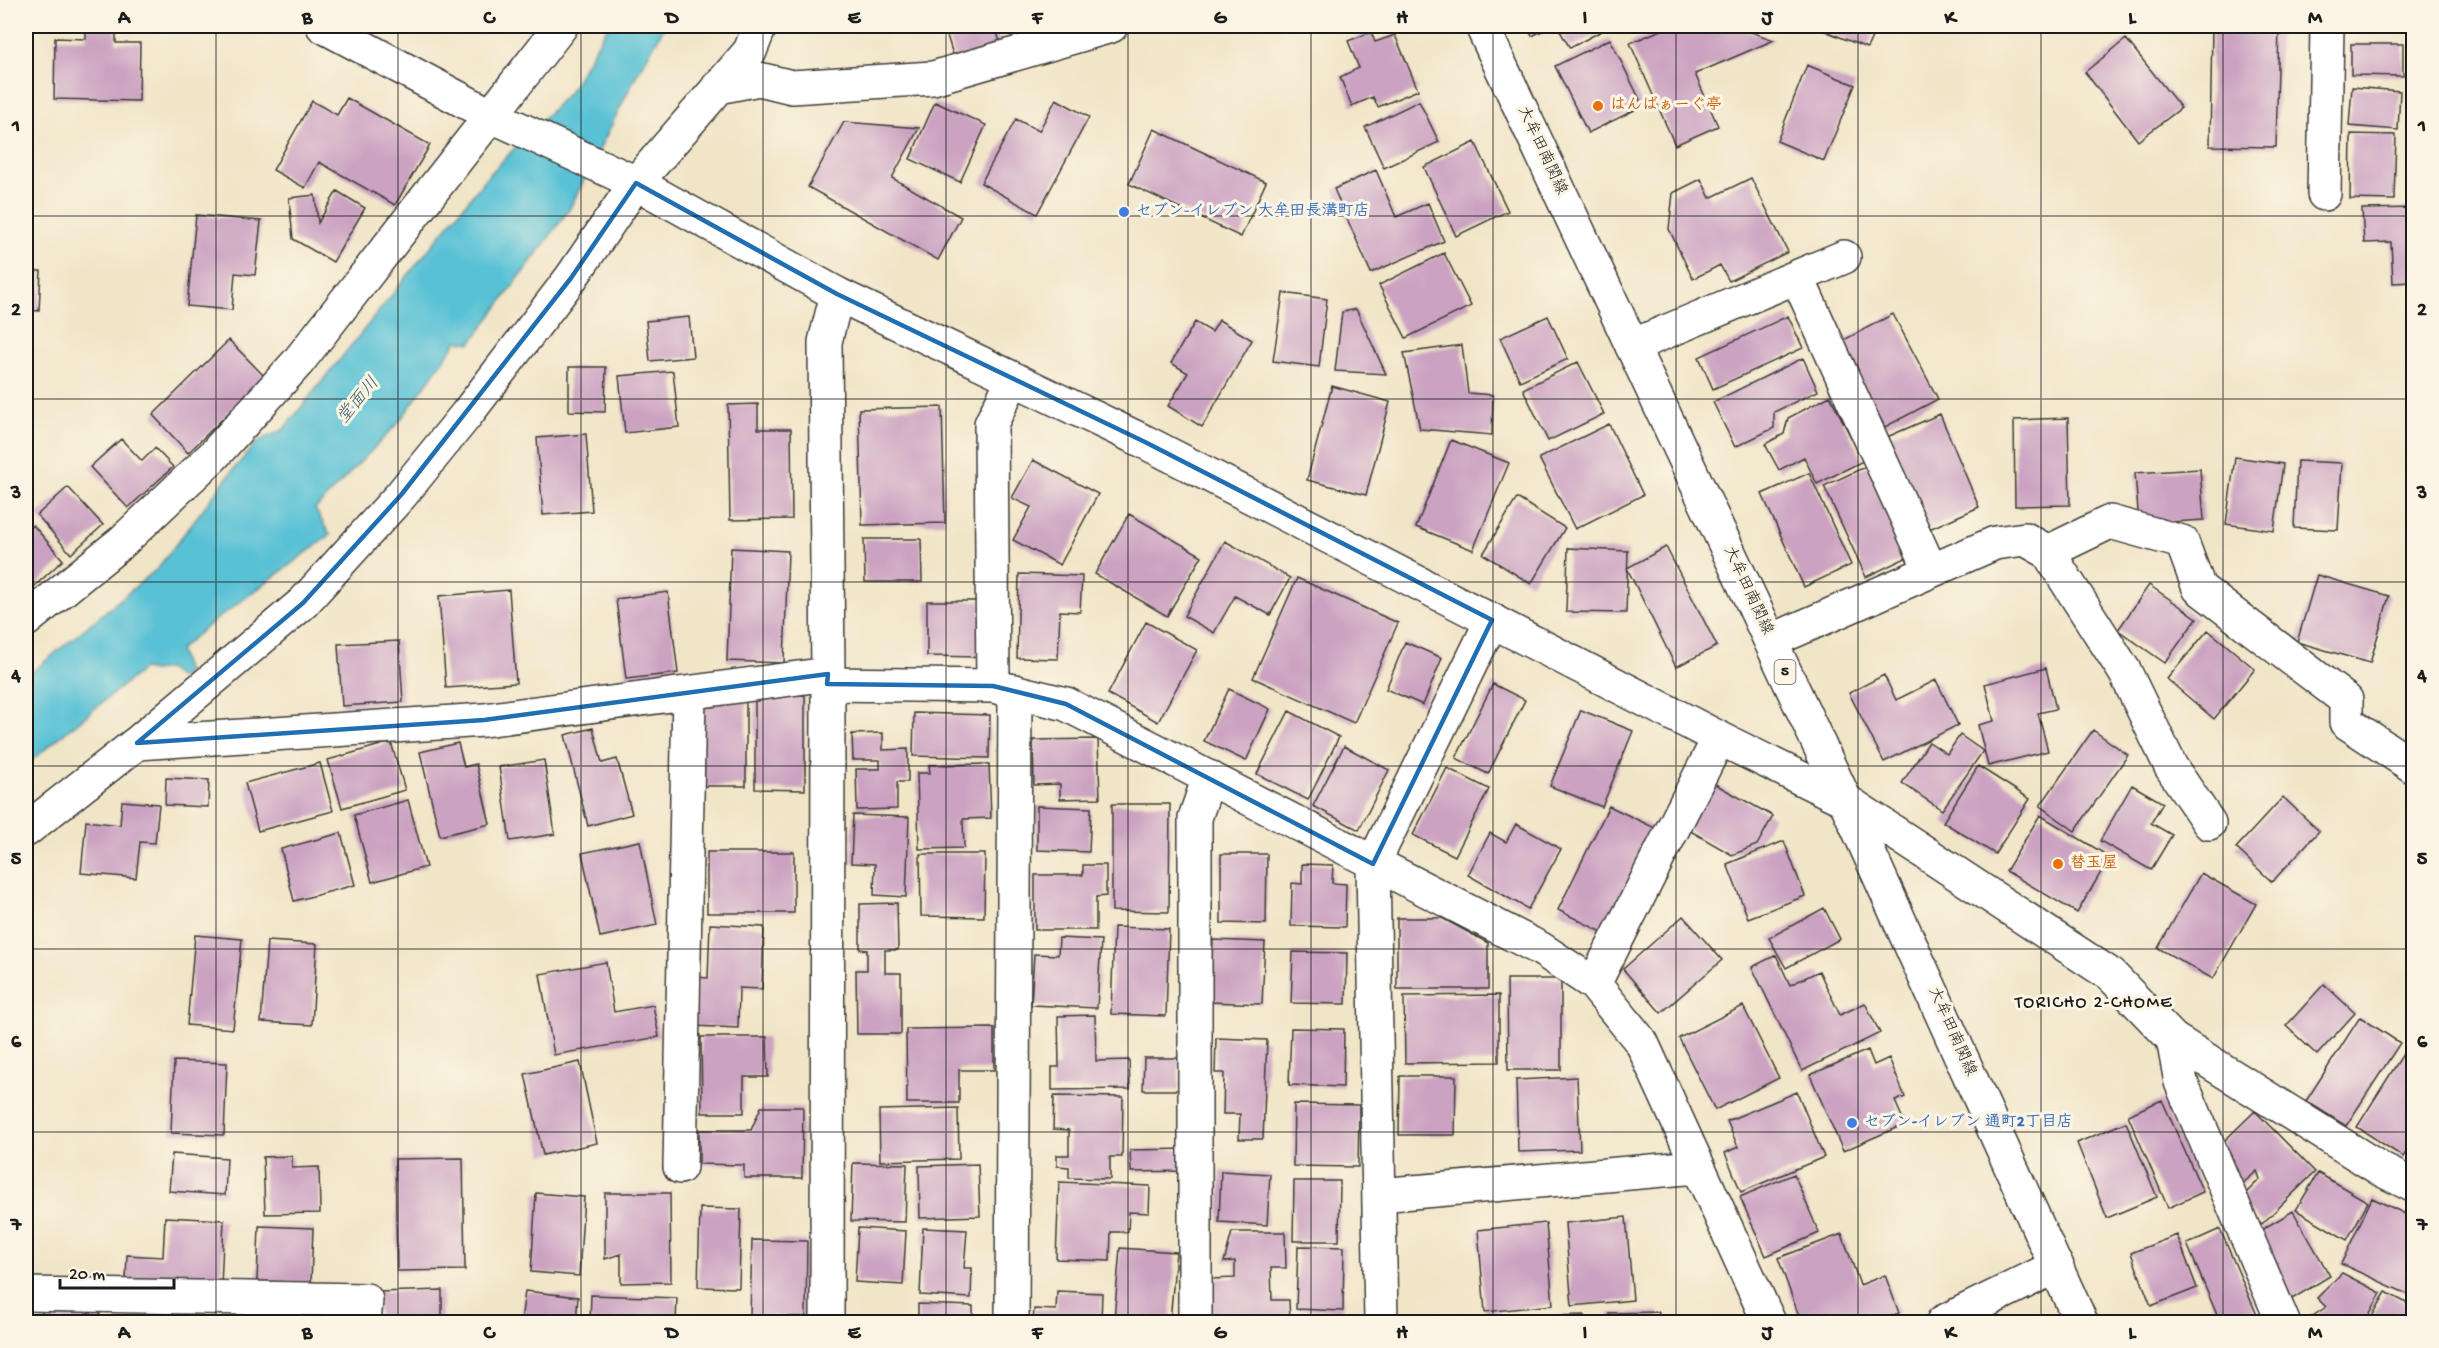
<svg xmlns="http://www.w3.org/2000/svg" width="2439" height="1348" font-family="'Gochi Hand','Klee One',sans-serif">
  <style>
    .water { fill: #59c1d5; stroke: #3a6e78; stroke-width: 1.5 }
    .building { fill: #cba2c1 }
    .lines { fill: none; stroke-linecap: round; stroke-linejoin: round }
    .street-casing { stroke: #3c3a36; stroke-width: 36 }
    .secondary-casing { stroke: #3c3a36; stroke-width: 36 }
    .primary-casing { stroke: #3c3a36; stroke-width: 36 }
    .street { stroke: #fff; stroke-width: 33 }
    .secondary { stroke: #fff; stroke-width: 33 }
    .primary { stroke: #fff; stroke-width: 33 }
    .marked { fill: none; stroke: #1f6fb2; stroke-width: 4.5; stroke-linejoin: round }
    .grid { fill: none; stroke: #1c1c1c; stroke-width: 1.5; stroke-opacity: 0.55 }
    .food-dot { fill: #e8710a; stroke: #fcf5e5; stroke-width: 2 }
    .shop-dot { fill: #3f7fe0; stroke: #fcf5e5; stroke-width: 2 }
    .labels { text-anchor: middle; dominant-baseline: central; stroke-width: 6; stroke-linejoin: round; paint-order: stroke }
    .shield { fill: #fcf5e5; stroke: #5f5d58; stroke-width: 1.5 }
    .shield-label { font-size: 15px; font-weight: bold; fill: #1c1c1c }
    .food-label { font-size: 16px; font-weight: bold; fill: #c56008; stroke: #fcf5e5; text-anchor: start }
    .street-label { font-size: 16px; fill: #1c1c1c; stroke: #fcf5e5 }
    .shop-label { font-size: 16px; font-weight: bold; fill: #366cbe; stroke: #fcf5e5; text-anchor: start }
    .water-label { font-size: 18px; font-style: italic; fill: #345e66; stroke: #fcf5e5 }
    .neighbourhood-label { font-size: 18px; letter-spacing: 1.5px; fill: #1c1c1c; stroke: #fcf5e5 }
    .neatline { fill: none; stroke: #1c1c1c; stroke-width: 2 }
    .grid-label { font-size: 20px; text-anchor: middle; font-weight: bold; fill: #1c1c1c }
  </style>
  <rect width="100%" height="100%" fill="#fcf5e5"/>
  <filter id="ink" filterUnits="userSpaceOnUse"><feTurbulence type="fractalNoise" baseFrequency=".0167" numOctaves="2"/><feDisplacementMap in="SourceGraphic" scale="12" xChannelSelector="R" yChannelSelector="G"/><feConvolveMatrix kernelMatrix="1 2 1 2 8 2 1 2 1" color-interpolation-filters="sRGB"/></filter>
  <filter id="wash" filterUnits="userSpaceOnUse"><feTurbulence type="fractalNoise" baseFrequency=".008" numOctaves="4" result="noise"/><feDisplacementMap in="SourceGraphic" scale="24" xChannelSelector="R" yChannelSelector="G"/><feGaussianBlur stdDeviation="1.35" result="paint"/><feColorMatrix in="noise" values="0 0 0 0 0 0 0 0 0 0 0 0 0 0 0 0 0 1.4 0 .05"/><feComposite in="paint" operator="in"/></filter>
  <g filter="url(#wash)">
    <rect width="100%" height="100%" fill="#f1e5c8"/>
    <path class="water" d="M608,26H665L636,76L570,208L560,222L471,343L457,341L399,422L315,509L330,535L205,628L179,650L187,672L180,678L168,669L153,671L143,669L26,765V677L157,569L233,470L258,441L283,430L488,176L570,91Z"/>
    <g id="blocks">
      <path class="building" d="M86,26H116V43H140L139,101L54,99L55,38L86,39Z
        M944,26H995L1001,45L955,61Z
        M1018,26H1066L1024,41Z
        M1526,26H1552L1532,36Z
        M1557,26H1608L1609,27L1570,48Z
        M1671,26H1734L1774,40L1695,74L1718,126L1675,145L1630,43Z
        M1813,26H1877L1867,48Z
        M2212,26H2279L2276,147L2210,146Z
        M1371,32L1375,42L1395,35L1418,90L1378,107L1373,97L1352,106L1340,77L1359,68L1348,41Z
        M1610,39L1643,106L1588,133L1555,66Z
        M2126,39L2181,108L2138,141L2085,72Z
        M2351,44H2403V76L2351,75Z
        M1807,65L1855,85L1824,161L1777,141Z
        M2352,87L2400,91L2398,130L2349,126Z
        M347,98L430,145L395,205L319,162L305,188L273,170L312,101L337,115Z
        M1056,99L1089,117L1037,214L981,183L1016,119L1039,131Z
        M1419,101L1439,142L1384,168L1365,127Z
        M935,102L986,125L960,182L910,159Z
        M844,122L919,128L892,178L961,217L938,260L808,187Z
        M1154,129L1266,182L1241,237L1129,184Z
        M2351,134L2396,135L2394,200L2350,199Z
        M1475,142L1508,211L1456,236L1424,167Z
        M1376,170L1396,217L1428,203L1444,241L1371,273L1334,189Z
        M1751,178L1788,252L1729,281L1720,265L1693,279L1669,229L1673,193L1701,179L1710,198Z
        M337,191L365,208L333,262L293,239L289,198L315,195L318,223Z
        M2414,208V282L2393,283L2391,242L2364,243L2362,209Z
        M196,215L261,221L255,275L235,273L232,310L187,306Z
        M1444,253L1471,306L1406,338L1379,285Z
        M26,271H41L39,311L26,310Z
        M1283,293L1327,299L1319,367L1273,361Z
        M1356,309L1386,374L1335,371L1342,312Z
        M1893,314L1938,399L1885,427L1840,342Z
        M1548,316L1568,359L1520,381L1500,338Z
        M1788,316L1803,348L1713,389L1699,357Z
        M689,317L693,357L650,361L646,321Z
        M1219,320L1252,340L1202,427L1168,406L1188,373L1171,363L1195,322L1212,332Z
        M26,340L32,344L31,373L26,375Z
        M229,340L265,377L188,453L153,415Z
        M1462,345L1468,393L1493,395L1492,435L1420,429L1404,353Z
        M1803,358L1818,391L1774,412V428L1735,447L1713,402Z
        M1578,362L1604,414L1548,441L1523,389Z
        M569,367H606L605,412L569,411Z
        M673,371L679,427L625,433L619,376Z
        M1332,386L1390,402L1366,495L1307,480Z
        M1830,396L1863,461L1817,484L1804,457L1779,470L1765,444L1784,434L1788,418Z
        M758,404V429H791L792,519L730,520L728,405Z
        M942,407L945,523L862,525L859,409Z
        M1940,414L1979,507L1927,530L1887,437Z
        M2068,418L2070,505L2015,506L2014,420Z
        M1609,424L1643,495L1575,529L1539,458Z
        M586,434L592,511L543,515L537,438Z
        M121,439L142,461L155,448L173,467L128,508L90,467Z
        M1451,440L1509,463L1473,550L1416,527Z
        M2235,457L2283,464L2274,531L2226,524Z
        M1033,460L1098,494L1060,565L1013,540L1031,507L1012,498Z
        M2297,461L2342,463L2338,530L2294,528Z
        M1869,465L1912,555L1866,577L1824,486Z
        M2200,469L2204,520L2139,524L2135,473Z
        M1809,473L1851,565L1804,587L1762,494Z
        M68,487L103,525L71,554L37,515Z
        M1517,498L1565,528L1531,584L1483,554Z
        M1129,514L1202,556L1167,616L1095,574Z
        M33,525L63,560L27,593L26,531Z
        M864,539H921L922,582H865Z
        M1225,541L1290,578L1270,615L1235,596L1214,633L1184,616Z
        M1666,547L1717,646L1676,667L1627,568Z
        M731,548L788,551L784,663L727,661Z
        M1568,548L1628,551L1626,613L1566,612Z
        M1019,574L1082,576L1080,612L1060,611L1058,659L1017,658Z
        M2317,575L2389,596L2370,663L2297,642Z
        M1297,578L1398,623L1354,723L1253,678Z
        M2149,585L2197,618L2165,663L2118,630Z
        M509,590L516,683L446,688L439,596Z
        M668,592L678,673L626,679L616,599Z
        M927,601H981V657L927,656Z
        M1146,622L1197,650L1158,722L1108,694Z
        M2208,630L2255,669L2214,719L2167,679Z
        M399,641L403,702L342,706L338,644Z
        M1405,642L1442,658L1423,705L1386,689Z
        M2046,668L2056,709L2038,713L2048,751L1988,766L1978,725L1994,721L1985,684Z
        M1884,675L1896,700L1936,680L1958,725L1884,762L1849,693Z
        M1493,684L1525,700L1488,774L1456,758Z
        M1229,689L1270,709L1246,761L1204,741Z
        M755,695H805V790L755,789Z
        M746,701V786H702V702Z
        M1581,710L1633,731L1602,807L1550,786Z
        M1289,711L1339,737L1308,800L1257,774Z
        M914,713L990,715L989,758L913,756Z
        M593,728L602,763L617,759L632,814L588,826L565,735Z
        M2093,730L2128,755L2075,831L2040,806Z
        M883,733V750L908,749V782H897V809L857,810L856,769H880V760H853L852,734Z
        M1960,735L1983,751L1942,810L1902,783L1929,742L1947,754Z
        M1098,739L1100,798L1060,799V784L1034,785L1033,740Z
        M391,742L405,790L342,808L328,760Z
        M458,743L464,767L476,764L490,824L440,836L420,752Z
        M1344,746L1389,770L1359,830L1313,806Z
        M544,760L555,834L510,841L499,767Z
        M320,763L333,811L258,831L245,783Z
        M989,764L991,818L963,819L964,848L919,849L917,773H930L929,765Z
        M1978,766L2030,799L1995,854L1943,822Z
        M1447,768L1489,789L1455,856L1413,835Z
        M166,778L209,780L208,807L165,805Z
        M1713,783L1773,816L1757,845L1732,855L1687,829Z
        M2132,785L2163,803L2151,823L2172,835L2151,870L2100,841Z
        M2283,797L2319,831L2272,882L2236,848Z
        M408,800L426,867L372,882L354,815Z
        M122,801L159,804L155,843L140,842L136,878L81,873L86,821L120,825Z
        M1112,804H1170L1169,912L1112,911Z
        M1037,806L1091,808L1089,852L1037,850Z
        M1609,806L1657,829L1606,934L1558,910Z
        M853,815L909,817L906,897L874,895L875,864L851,863Z
        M2040,815L2110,857L2077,913L2006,871Z
        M1516,824L1561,849L1528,909L1468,875L1490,833L1506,842Z
        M341,833L355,885L294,901L281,849Z
        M640,841L657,925L600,937L582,853Z
        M1784,841L1805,896L1748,918L1727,864Z
        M707,852H794V913H707Z
        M920,854H985L984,917L921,916Z
        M1221,854H1267L1266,924L1221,923Z
        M1302,864L1333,865L1332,883L1346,884L1345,927L1291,926L1292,883L1302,884Z
        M1083,865H1106V896L1096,897V930H1035V875H1083Z
        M2201,873L2256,904L2213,979L2158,948Z
        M897,903L898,950H885V973H901V1034H857L856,970H867V950L860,949V904Z
        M1824,908L1840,939L1786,968L1769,938Z
        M1683,916L1722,960L1661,1013L1623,969Z
        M1397,918H1442L1488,943V989H1397Z
        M710,924L764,927L762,989L739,988L738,1028L694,1026L696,977L708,978Z
        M1114,927L1169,929L1166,1016L1111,1014Z
        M195,935L242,939L233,1029L187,1025Z
        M1059,938L1101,940L1097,1008L1031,1005L1034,954L1058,955Z
        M1213,940L1265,942L1262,1004L1210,1002Z
        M267,941L317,944L312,1025L261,1022Z
        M1293,952L1347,953L1346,1004L1291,1003Z
        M1776,955L1790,985L1819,971L1840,1015L1865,1003L1880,1033L1802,1071L1752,967Z
        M606,962L614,1012L653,1005L659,1037L554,1055L540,974Z
        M1507,979H1561V1070H1508Z
        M2324,984L2355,1013L2317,1055L2286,1026Z
        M1499,995V1062L1405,1063L1404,996Z
        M1743,1006L1779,1078L1715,1110L1679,1038Z
        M1095,1015L1096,1061L1129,1060L1130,1089L1052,1090V1067H1059L1058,1016Z
        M2360,1017L2400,1043L2346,1126L2306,1101Z
        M994,1028V1070H959V1103H907L906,1029Z
        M1291,1028L1344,1029L1343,1087L1289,1085Z
        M701,1037H767L768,1077H744V1113H702Z
        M1216,1038L1267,1040L1263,1139H1239L1240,1114H1223L1224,1073H1215Z
        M1868,1050L1874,1065L1889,1058L1905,1097L1895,1101L1905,1124L1843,1151L1810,1075Z
        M2403,1054L2414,1060V1140L2403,1157L2357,1127Z
        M1144,1058H1179V1090H1143Z
        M174,1061L227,1063L224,1135L171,1133Z
        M580,1062L597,1143L543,1155L525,1074Z
        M1400,1076H1456L1455,1135H1399Z
        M1577,1077L1580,1150L1518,1152L1516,1080Z
        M1797,1092L1824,1157L1741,1192L1725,1153L1738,1147L1727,1121Z
        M1054,1096L1123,1097L1122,1157H1110V1179L1069,1178V1167L1057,1166V1155H1069V1130L1053,1129Z
        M2162,1100L2203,1192L2168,1208L2128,1115Z
        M1294,1104L1359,1105L1358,1167L1293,1166Z
        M761,1107H803L802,1178H744V1165L699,1164V1130H751Z
        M958,1108L959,1159L880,1161L879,1110Z
        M2255,1111L2315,1172L2262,1224L2239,1200L2260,1179L2257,1171L2235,1190L2221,1144Z
        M2126,1122L2157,1197L2107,1218L2077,1143Z
        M1187,1149V1171L1131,1172L1130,1150Z
        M172,1154L227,1158L225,1195L169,1191Z
        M292,1156V1168L319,1167L320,1213L265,1214L263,1157Z
        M463,1158L465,1270L397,1271L395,1159Z
        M853,1163L907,1164L905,1222L851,1221Z
        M978,1164L980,1216L920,1218L919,1166Z
        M1221,1171L1270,1174L1267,1225L1219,1222Z
        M2318,1173L2368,1202L2347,1240L2296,1210Z
        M1794,1174L1819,1233L1766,1256L1740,1197Z
        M1294,1181H1340L1339,1241H1293Z
        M1059,1182L1150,1186L1149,1213L1129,1212L1128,1232H1111L1110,1261L1056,1259Z
        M536,1193L584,1197L579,1276L531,1272Z
        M605,1193H670L671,1282L621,1283V1254L605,1259Z
        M2372,1198L2414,1218V1297L2341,1264Z
        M700,1208L741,1209L739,1288L698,1287Z
        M2293,1211L2330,1276L2292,1299L2254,1234Z
        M165,1217L224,1220L221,1286L126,1281L127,1255L163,1257Z
        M1626,1217L1633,1300L1572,1306L1565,1223Z
        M1546,1223L1553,1305L1485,1312L1478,1230Z
        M259,1226L313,1228L311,1283L257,1281Z
        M858,1228L906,1231L903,1285L855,1282Z
        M923,1228L967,1230L964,1268H972L971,1298L920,1295Z
        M2220,1229L2260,1322H2220L2187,1244Z
        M1232,1232H1285L1286,1268H1271L1272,1300H1289L1290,1322H1212L1211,1279L1235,1278V1261L1224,1262Z
        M1842,1234L1860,1285L1885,1275L1899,1313L1875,1322H1801L1778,1258Z
        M2177,1235L2197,1288L2151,1306L2131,1253Z
        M752,1240L807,1241L806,1317L750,1316Z
        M1298,1246L1344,1247L1343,1311L1296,1309Z
        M1120,1248L1176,1252L1170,1322L1114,1320Z
        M2342,1273L2381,1293L2365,1322H2304L2326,1307L2317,1298Z
        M442,1290V1322H379L378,1292Z
        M525,1291L578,1297L576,1322H521Z
        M1057,1291L1102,1293L1101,1322H1033L1034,1309L1056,1310Z
        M2386,1292L2414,1307V1322H2369Z
        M591,1295L677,1298L676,1322H590Z
        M918,1304L973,1306V1322H918Z
        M42,1309L100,1310V1322H42Z
        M254,1311L322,1316L321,1322H254Z
        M1659,1312L1658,1322H1609V1313Z
        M1584,1315V1322H1526L1525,1317Z"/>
    </g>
  </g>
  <g filter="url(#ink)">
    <use href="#blocks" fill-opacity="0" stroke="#3c3a36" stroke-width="1.5"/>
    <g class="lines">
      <defs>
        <path id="street" d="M718,87L759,79L792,87L933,78L1111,26
          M2324,194L2327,26
          M1797,277L1931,571
          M1632,346L1844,257
          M2048,552L2110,522L2182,542L2199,588L2346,700V722L2414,767
          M26,620L123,541L213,456L298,362L561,26
          M1771,641L1995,543L2025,539L2048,552L2125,672L2171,767L2209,823
          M827,684L993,686L1066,704L1541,949L1594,984L1642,1043L1769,1322
          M993,686L991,424L1013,379
          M137,743L484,720L828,674
          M26,830L137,743L303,603L401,495L466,415L571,278L636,183L750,51L760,26
          M1594,984L1719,738
          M2173,1039L2181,1082L2283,1322
          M680,1167L689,693
          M1379,1195L1697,1167
          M26,1294L366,1300L364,1322
          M827,1322L828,674L825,342L837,294
          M1012,1322L1015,691
          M1195,1322V818L1209,777
          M1381,1322L1373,864L1492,620
          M1943,1322L2057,1266"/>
        <path id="secondary" d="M323,26L492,116L636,183L837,294L1145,442L1719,738L1845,800L2111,975L2173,1039L2382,1170L2414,1186"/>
        <path id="primary" d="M1482,26L1845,800L2081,1322"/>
      </defs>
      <use href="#street" class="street-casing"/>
      <use href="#secondary" class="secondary-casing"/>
      <use href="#primary" class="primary-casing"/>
      <use href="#street" class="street"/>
      <use href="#secondary" class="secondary"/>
      <use href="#primary" class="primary"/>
    </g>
  </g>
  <path class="marked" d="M636,183L837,294L1145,442L1492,620L1373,864L1066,704L993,686L827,684L828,674L484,720L137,743L303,603L401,495L571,278Z"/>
  <path class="grid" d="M216,26V1322M398,26V1322M581,26V1322M763,26V1322M946,26V1322M1128,26V1322M1311,26V1322M1493,26V1322M1676,26V1322M1858,26V1322M2041,26V1322M2223,26V1322M26,216H2414M26,399H2414M26,582H2414M26,766H2414M26,949H2414M26,1132H2414"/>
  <g class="food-dot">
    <circle cx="1598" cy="106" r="6"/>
    <circle cx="2058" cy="864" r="6"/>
  </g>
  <g class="shop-dot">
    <circle cx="1124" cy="212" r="6"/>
    <circle cx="1852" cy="1123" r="6"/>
  </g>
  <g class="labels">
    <rect class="shield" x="1774.5" y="660" width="21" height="24" rx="4.5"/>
    <g class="shield-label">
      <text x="1785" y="672">5</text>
    </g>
    <g class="food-label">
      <text x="1610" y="106">はんばぁーぐ亭</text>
      <text x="2070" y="864">替玉屋</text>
    </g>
    <g class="street-label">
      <text transform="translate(1541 151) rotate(65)">大牟田南関線</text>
      <text transform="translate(1747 591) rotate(65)">大牟田南関線</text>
      <text transform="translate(1951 1032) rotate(66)">大牟田南関線</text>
    </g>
    <g class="shop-label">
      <text x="1136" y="212">セブン−イレブン 大牟田長溝町店</text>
      <text x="1864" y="1123">セブン-イレブン 通町2丁目店</text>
    </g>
    <g class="water-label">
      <text transform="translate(359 401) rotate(-50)">堂面川</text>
    </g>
    <g class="neighbourhood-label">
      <text x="2094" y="1003">TORICHO 2-CHOME</text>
    </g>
  </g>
  <rect width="2439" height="1348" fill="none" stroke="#fcf5e5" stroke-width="66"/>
  <path d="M60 1279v9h114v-9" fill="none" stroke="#1c1c1c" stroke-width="3"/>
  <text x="69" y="1279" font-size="18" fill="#1c1c1c" stroke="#fcf5e5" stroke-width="4.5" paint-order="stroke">20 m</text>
  <rect x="33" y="33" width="2373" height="1282" class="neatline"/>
  <g class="grid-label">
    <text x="124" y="23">A</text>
    <text x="307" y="23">B</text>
    <text x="489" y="23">C</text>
    <text x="672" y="23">D</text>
    <text x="854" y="23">E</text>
    <text x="1037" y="23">F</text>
    <text x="1220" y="23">G</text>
    <text x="1402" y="23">H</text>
    <text x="1585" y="23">I</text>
    <text x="1767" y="23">J</text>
    <text x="1950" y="23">K</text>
    <text x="2132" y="23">L</text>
    <text x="2315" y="23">M</text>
    <text x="16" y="131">1</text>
    <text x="2422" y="131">1</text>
    <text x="16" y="315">2</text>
    <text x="2422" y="315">2</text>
    <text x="16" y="498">3</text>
    <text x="2422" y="498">3</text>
    <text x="16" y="681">4</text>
    <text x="2422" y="681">4</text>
    <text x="16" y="864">5</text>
    <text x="2422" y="864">5</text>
    <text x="16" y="1047">6</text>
    <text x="2422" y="1047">6</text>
    <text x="16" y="1230">7</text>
    <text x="2422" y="1230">7</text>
    <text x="124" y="1338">A</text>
    <text x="307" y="1338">B</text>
    <text x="489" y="1338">C</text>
    <text x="672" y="1338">D</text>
    <text x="854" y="1338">E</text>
    <text x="1037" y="1338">F</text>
    <text x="1220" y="1338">G</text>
    <text x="1402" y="1338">H</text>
    <text x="1585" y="1338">I</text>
    <text x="1767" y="1338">J</text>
    <text x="1950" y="1338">K</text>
    <text x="2132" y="1338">L</text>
    <text x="2315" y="1338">M</text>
  </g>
</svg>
